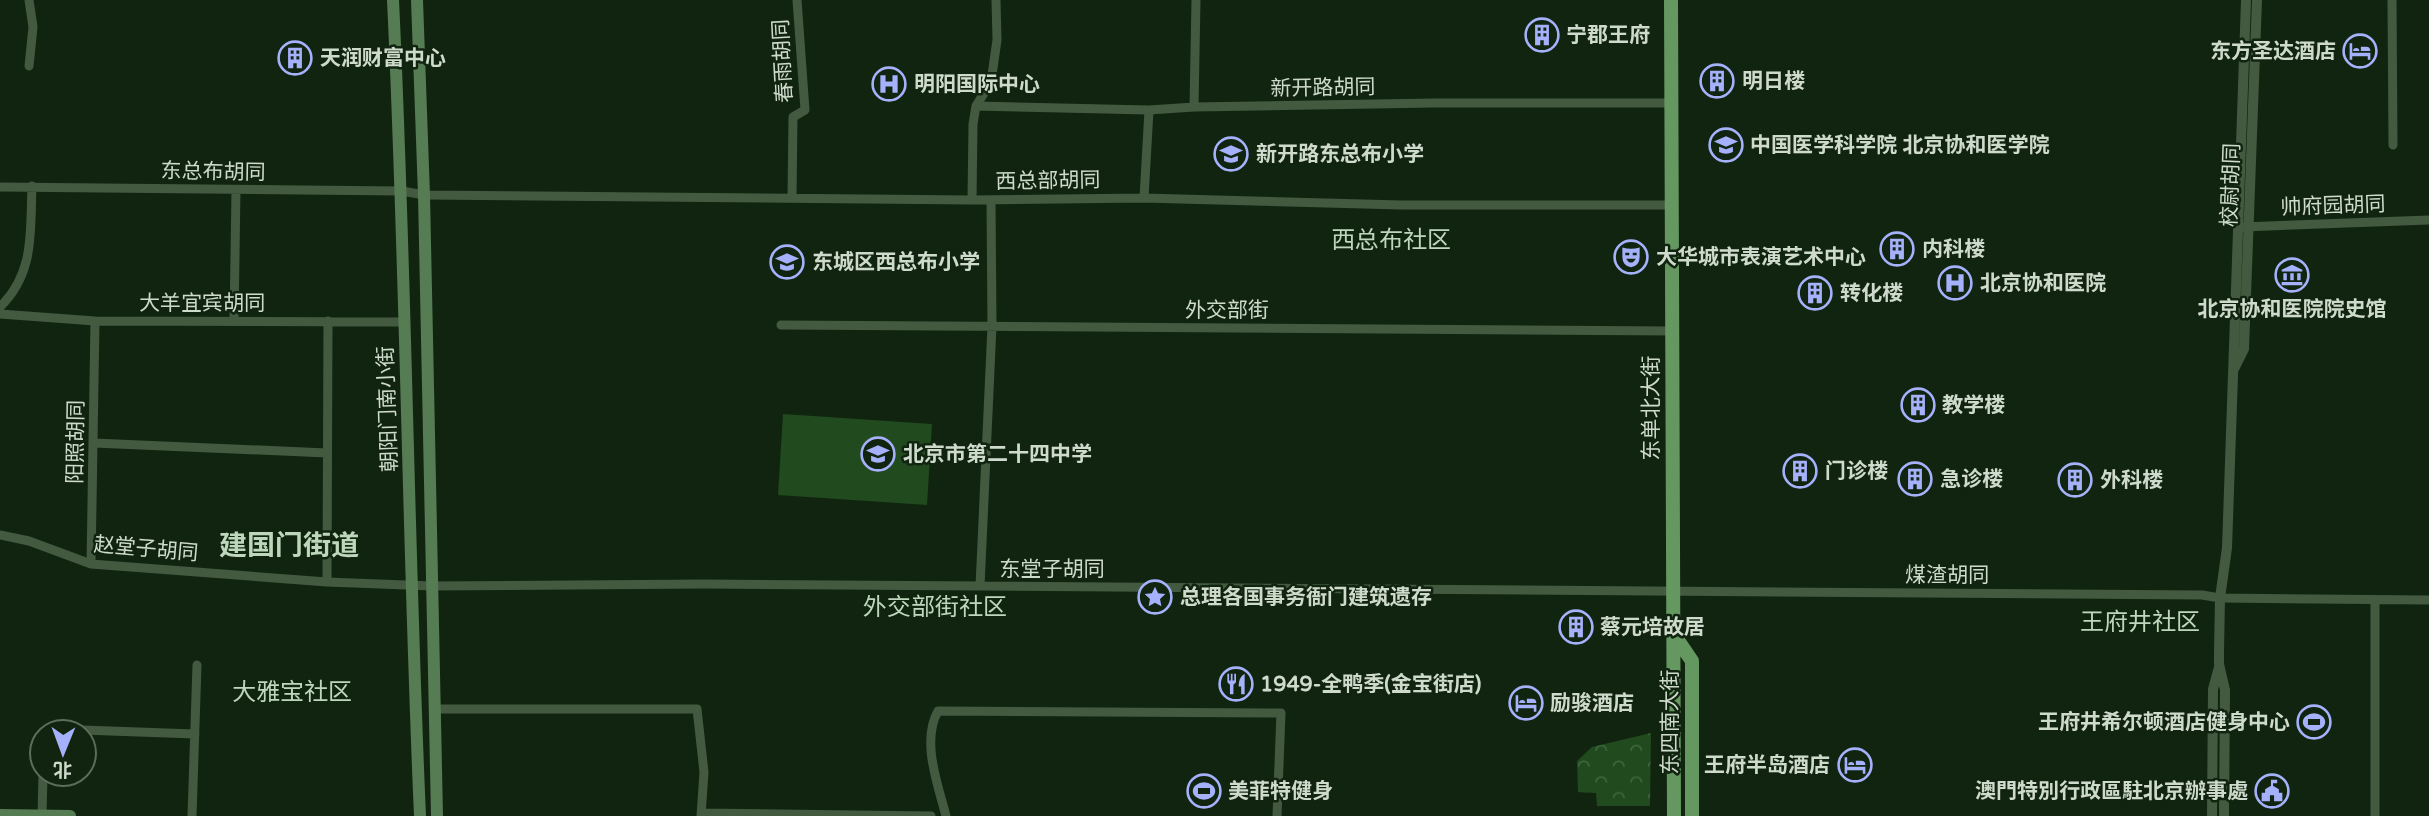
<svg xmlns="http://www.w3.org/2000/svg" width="2429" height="816" font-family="'Varela Round','Noto Sans SC',sans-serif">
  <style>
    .park { fill: url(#park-crowns) }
    .garden { fill: #214a1f }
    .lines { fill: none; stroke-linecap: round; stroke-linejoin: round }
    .minor { stroke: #435a41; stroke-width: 9 }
    .tertiary { stroke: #435a41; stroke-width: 10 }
    .secondary { stroke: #567c53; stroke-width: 12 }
    .primary { stroke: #659761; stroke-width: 14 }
    .labels { text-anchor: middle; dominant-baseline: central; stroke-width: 5; stroke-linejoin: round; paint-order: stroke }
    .poi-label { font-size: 21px; font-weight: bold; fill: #cedacc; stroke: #11240f; text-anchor: start }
    .street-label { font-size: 21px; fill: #cedacc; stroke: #11240f }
    .quarter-label { font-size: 24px; fill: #bed7bc; stroke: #11240f }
    .district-label { font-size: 28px; font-weight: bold; fill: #bed7bc; stroke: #11240f }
  </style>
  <defs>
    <pattern id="park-crowns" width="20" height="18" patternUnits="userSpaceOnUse" patternTransform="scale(1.75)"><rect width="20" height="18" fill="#214a1f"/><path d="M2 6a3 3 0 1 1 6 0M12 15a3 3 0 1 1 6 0" fill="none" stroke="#40643e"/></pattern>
  </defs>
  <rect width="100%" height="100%" fill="#11240f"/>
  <path class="park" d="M1651,733L1650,806H1597L1596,793L1578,792L1577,761L1592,747Z"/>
  <path class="garden" d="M783,414L932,424L927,505L778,495Z"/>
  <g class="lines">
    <path class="minor" d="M29,0L33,27L29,66
      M2392,0L2393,145
      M976,106L1149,110L1194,107L1434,103H1671
      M1194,107L1196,0
      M0,187L402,191L424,195L972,200L1144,198L1401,205H1672
      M792,198L793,117L805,110L797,0
      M1144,198L1149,110
      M972,200L973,124L976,106L991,82L997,40L996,0
      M2242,227L2429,220
      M0,307C35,273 30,232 32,186
      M0,314L95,321L405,322
      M234,321L236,190
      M781,325L1672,331
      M94,443L327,453
      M0,535L29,541L91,564L327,582L432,586L704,584L2202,595L2220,598L2429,600
      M91,564L95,321
      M327,582L328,321
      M980,586L992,326L991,200
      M435,709H697L704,772L701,816
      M53,732L54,729L195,734
      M701,813L931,816
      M42,816L43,774
      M192,816L197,665
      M946,816C938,785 921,741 938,711L1281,713L1277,816
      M2375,816V600"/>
    <path class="tertiary" d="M2234,369L2244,349L2257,0
      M2212,816L2213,689L2219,667
      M2224,816L2225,690L2219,664V652L2220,598L2227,548L2246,0"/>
    <path class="secondary" d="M393,0C406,272 408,544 420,816
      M417,0L424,195L437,816
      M0,815L70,816"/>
    <path class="primary" d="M1671,0L1674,816
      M1673,633L1692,661V816"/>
  </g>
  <defs>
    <symbol id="building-ring" viewBox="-11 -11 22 22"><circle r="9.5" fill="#11240f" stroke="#a6b1fc" stroke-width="1.5"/><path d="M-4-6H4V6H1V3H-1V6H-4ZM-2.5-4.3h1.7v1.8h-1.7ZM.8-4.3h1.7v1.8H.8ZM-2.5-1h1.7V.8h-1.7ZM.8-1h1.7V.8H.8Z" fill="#a6b1fc"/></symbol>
    <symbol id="hotel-ring" viewBox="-11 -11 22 22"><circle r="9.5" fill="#11240f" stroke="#a6b1fc" stroke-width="1.5"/><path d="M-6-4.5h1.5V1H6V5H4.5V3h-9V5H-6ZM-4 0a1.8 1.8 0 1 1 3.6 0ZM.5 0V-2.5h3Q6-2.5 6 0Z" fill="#a6b1fc"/></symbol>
    <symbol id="hospital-ring" viewBox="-11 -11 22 22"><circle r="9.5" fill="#11240f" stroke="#a6b1fc" stroke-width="1.5"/><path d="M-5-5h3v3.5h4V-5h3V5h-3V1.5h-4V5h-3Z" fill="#a6b1fc"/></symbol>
    <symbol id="university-ring" viewBox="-11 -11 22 22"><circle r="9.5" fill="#11240f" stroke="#a6b1fc" stroke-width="1.5"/><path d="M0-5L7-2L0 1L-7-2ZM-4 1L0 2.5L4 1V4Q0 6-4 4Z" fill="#a6b1fc"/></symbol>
    <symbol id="school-ring" viewBox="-11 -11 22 22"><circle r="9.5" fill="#11240f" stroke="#a6b1fc" stroke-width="1.5"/><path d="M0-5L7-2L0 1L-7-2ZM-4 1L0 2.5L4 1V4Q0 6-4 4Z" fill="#a6b1fc"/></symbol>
    <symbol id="theatre-ring" viewBox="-11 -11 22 22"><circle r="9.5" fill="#11240f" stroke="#a6b1fc" stroke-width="1.5"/><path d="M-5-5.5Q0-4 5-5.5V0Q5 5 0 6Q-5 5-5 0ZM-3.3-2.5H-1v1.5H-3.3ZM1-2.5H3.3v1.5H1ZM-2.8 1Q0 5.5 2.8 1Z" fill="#a6b1fc"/></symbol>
    <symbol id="museum-ring" viewBox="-11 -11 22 22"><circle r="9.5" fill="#11240f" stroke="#a6b1fc" stroke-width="1.5"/><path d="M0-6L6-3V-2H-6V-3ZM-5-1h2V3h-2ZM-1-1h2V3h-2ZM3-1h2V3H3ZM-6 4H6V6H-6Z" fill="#a6b1fc"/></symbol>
    <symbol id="sight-ring" viewBox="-11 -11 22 22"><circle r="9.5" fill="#11240f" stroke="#a6b1fc" stroke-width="1.5"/><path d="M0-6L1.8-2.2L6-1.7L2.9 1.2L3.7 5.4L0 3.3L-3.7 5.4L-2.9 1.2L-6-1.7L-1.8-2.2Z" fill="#a6b1fc"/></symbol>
    <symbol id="restaurant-ring" viewBox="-11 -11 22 22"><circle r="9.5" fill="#11240f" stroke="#a6b1fc" stroke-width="1.5"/><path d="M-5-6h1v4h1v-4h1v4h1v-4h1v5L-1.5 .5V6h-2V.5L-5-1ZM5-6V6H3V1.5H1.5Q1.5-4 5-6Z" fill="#a6b1fc"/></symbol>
    <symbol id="stadium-ring" viewBox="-11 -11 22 22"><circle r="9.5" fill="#11240f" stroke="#a6b1fc" stroke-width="1.5"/><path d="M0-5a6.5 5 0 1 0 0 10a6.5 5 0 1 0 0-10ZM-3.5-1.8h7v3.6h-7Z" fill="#a6b1fc"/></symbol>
    <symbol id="civic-ring" viewBox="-11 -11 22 22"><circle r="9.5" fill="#11240f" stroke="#a6b1fc" stroke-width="1.5"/><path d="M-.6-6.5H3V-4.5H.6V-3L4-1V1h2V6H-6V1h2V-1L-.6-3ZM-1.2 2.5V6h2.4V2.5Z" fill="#a6b1fc"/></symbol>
  </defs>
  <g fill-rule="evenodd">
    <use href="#building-ring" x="1523" y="16" width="38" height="38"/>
    <use href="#hotel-ring" x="2341" y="32" width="38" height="38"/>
    <use href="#building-ring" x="276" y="39" width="38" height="38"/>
    <use href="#building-ring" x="1698" y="62" width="38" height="38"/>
    <use href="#hospital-ring" x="870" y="65" width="38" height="38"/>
    <use href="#university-ring" x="1707" y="126" width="38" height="38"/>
    <use href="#school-ring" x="1212" y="135" width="38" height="38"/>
    <use href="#building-ring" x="1878" y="230" width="38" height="38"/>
    <use href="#theatre-ring" x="1612" y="238" width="38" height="38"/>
    <use href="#school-ring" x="768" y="243" width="38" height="38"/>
    <use href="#museum-ring" x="2273" y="256" width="38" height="38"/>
    <use href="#hospital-ring" x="1936" y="264" width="38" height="38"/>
    <use href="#building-ring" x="1796" y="274" width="38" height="38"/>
    <use href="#building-ring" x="1899" y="386" width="38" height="38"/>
    <use href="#school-ring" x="859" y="435" width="38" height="38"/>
    <use href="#building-ring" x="1781" y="452" width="38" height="38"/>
    <use href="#building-ring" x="1896" y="460" width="38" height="38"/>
    <use href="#building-ring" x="2056" y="461" width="38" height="38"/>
    <use href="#sight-ring" x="1136" y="578" width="38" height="38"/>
    <use href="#building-ring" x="1557" y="608" width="38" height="38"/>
    <use href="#restaurant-ring" x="1217" y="665" width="38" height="38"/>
    <use href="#hotel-ring" x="1507" y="684" width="38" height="38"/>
    <use href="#stadium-ring" x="2295" y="703" width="38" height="38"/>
    <use href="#hotel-ring" x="1836" y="746" width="38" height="38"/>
    <use href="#stadium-ring" x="1185" y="772" width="38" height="38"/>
    <use href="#civic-ring" x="2253" y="772" width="38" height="38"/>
  </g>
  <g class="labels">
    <g class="poi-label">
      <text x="1566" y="35">宁郡王府</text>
      <text x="2336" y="51" text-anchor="end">东方圣达酒店</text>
      <text x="320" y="58">天润财富中心</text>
      <text x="1742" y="81">明日楼</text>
      <text x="914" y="84">明阳国际中心</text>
      <text x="1750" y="145">中国医学科学院 北京协和医学院</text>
      <text x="1256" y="154">新开路东总布小学</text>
      <text x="1922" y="249">内科楼</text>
      <text x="1656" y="257">大华城市表演艺术中心</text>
      <text x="812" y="262">东城区西总布小学</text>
      <text x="1980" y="283">北京协和医院</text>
      <text x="1840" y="293">转化楼</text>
      <text x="2292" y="309" text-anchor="middle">北京协和医院院史馆</text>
      <text x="1942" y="405">教学楼</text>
      <text x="903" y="454">北京市第二十四中学</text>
      <text x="1825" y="471">门诊楼</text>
      <text x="1940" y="479">急诊楼</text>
      <text x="2100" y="480">外科楼</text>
      <text x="1180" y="597">总理各国事务衙门建筑遗存</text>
      <text x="1600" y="627">蔡元培故居</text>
      <text x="1260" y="684">1949-全鸭季(金宝街店)</text>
      <text x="1550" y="703">励骏酒店</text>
      <text x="2290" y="722" text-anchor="end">王府井希尔顿酒店健身中心</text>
      <text x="1830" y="765" text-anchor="end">王府半岛酒店</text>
      <text x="1228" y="791">美菲特健身</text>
      <text x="2248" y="791" text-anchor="end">澳門特別行政區駐北京辦事處</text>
    </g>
    <g class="street-label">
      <text transform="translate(783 61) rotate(-93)">春雨胡同</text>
      <text transform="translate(1323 88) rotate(-1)">新开路胡同</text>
      <text transform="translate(213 172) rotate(1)">东总布胡同</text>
      <text transform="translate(1048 181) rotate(-1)">西总部胡同</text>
      <text transform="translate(2231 185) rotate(-88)">校尉胡同</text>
      <text transform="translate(2333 206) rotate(-2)">帅府园胡同</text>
      <text x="202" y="303">大羊宜宾胡同</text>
      <text x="1227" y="310">外交部街</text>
      <text transform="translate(1651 408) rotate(-90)">东单北大街</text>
      <text transform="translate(388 409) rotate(-92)">朝阳门南小街</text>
      <text transform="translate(76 442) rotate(-89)">阳照胡同</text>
      <text transform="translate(146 549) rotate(5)">赵堂子胡同</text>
      <text x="1052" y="569">东堂子胡同</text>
      <text x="1947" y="575">煤渣胡同</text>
      <text transform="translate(1670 722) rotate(-90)">东四南大街</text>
    </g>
    <g class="quarter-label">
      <text x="1391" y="240">西总布社区</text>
      <text x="935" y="607">外交部街社区</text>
      <text x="2140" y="622">王府井社区</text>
      <text x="292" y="692">大雅宝社区</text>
    </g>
    <g class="district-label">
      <text x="289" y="546">建国门街道</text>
    </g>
  </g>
  <g transform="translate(63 753) rotate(181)"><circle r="33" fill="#11240f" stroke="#5d6d5b" stroke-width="2"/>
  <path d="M0-5L12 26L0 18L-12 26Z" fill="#a6b1fc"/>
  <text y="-10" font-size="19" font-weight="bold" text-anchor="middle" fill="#cedacc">北</text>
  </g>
</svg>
